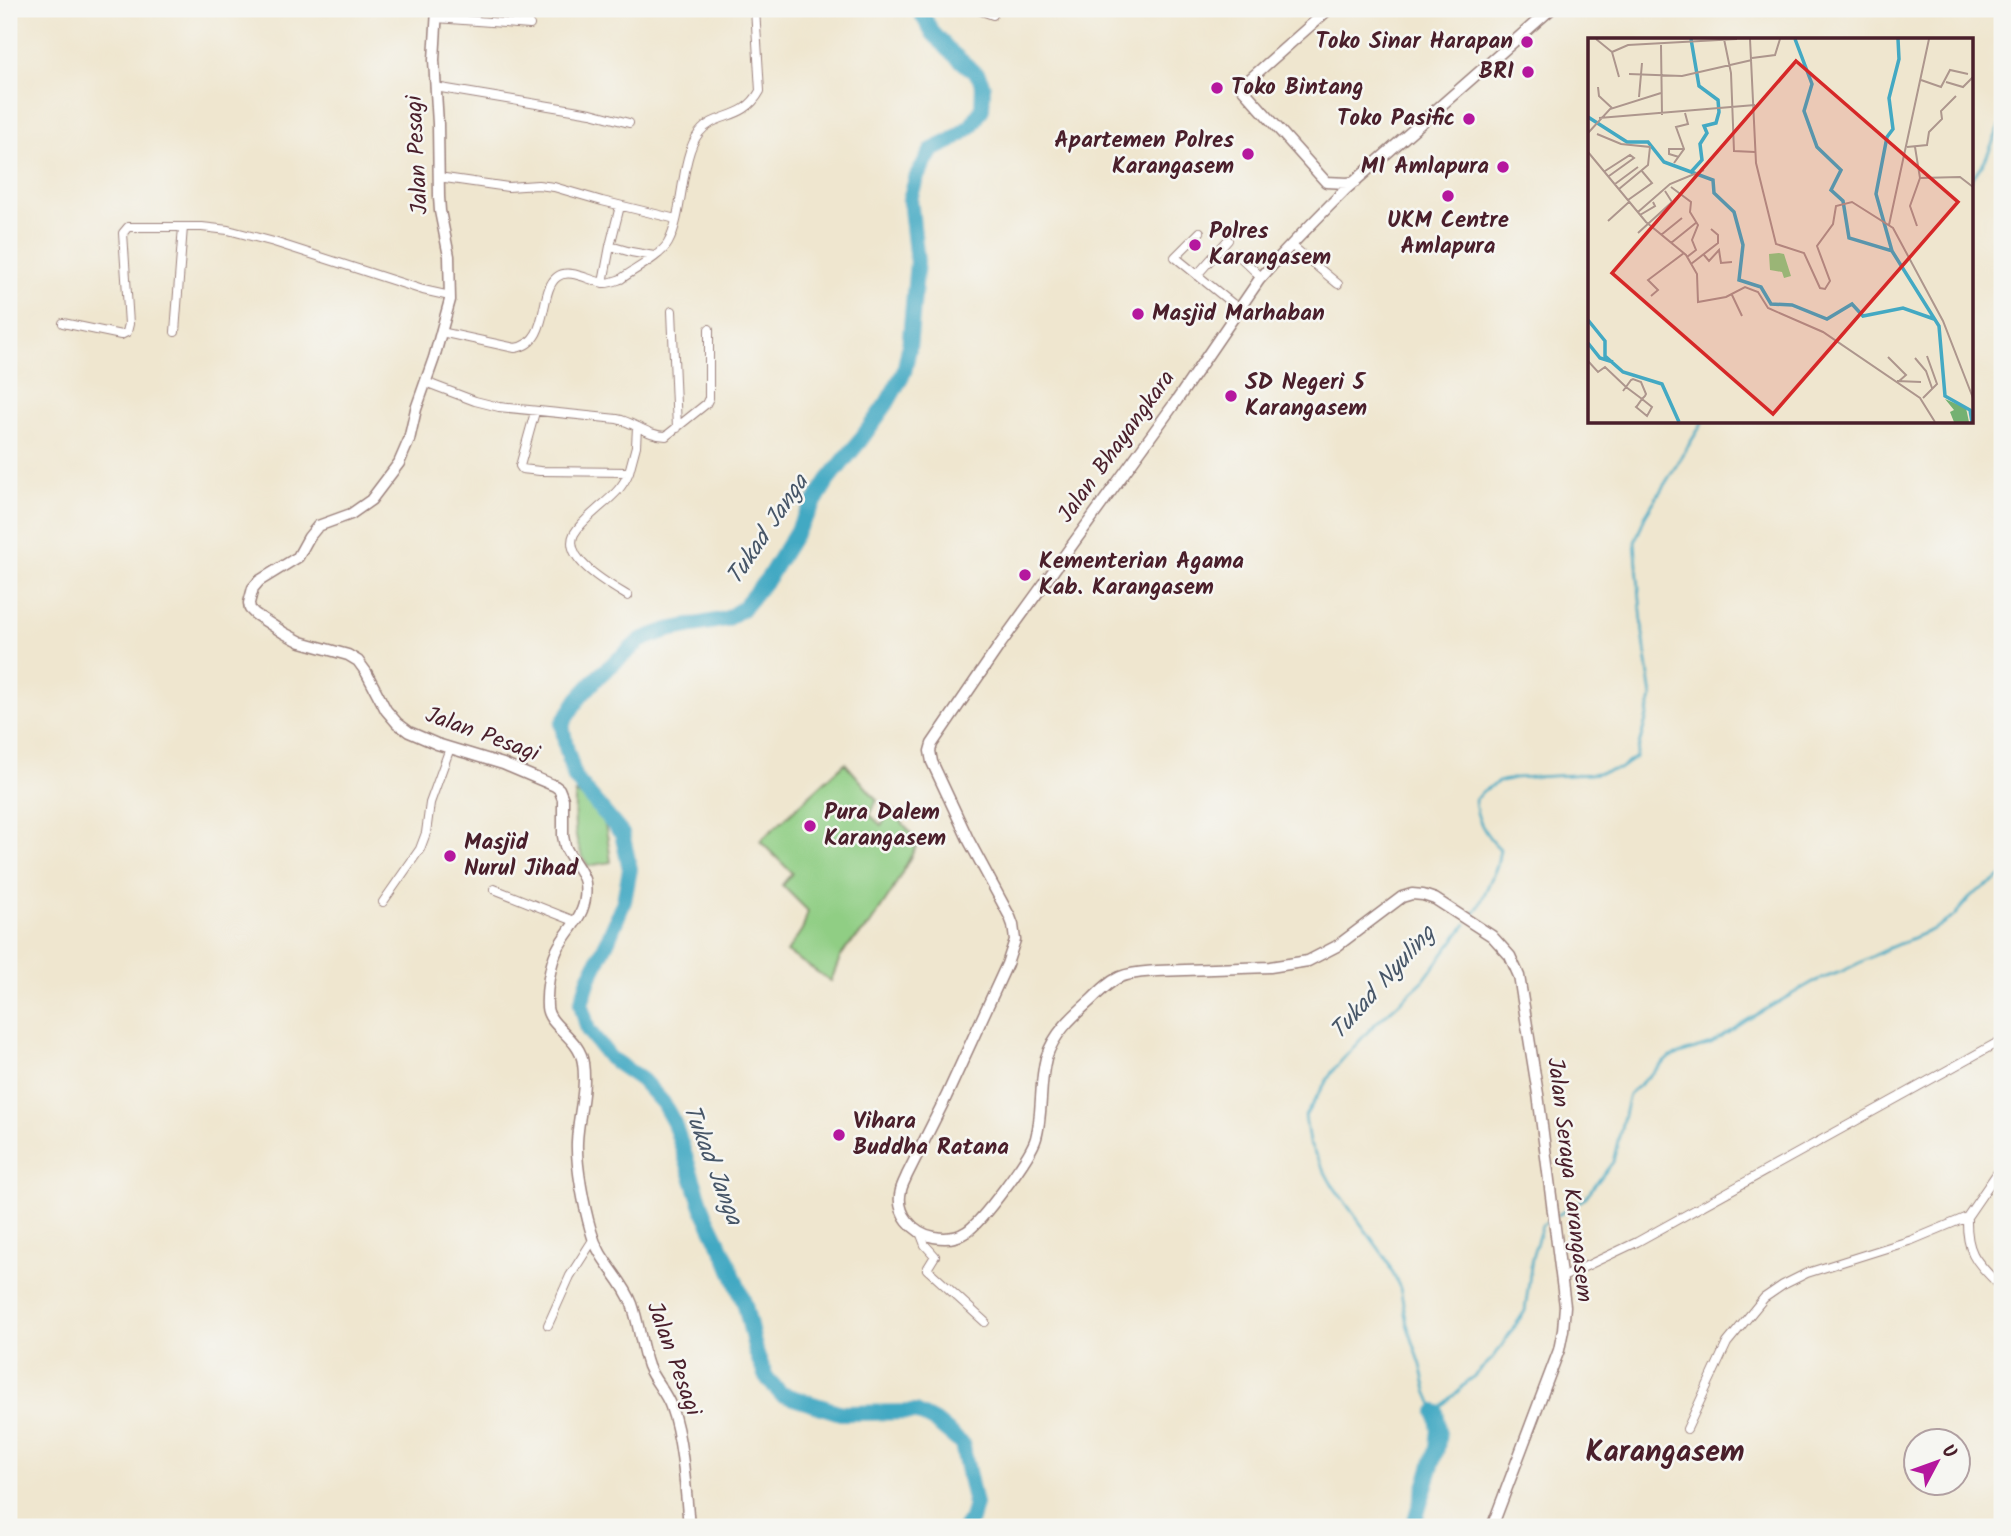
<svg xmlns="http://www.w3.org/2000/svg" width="2011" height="1536" font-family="Kalam,sans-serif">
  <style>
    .green { fill: #90ce84; stroke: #6d7658; stroke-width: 2 }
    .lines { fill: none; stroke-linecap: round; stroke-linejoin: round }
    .stream { stroke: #43a9c3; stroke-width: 2.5 }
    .river { stroke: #43a9c3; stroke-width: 16 }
    .street-casing { stroke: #9c827d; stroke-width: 10 }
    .secondary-casing { stroke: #9c827d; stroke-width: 13 }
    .street { stroke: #fff; stroke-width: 8 }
    .secondary { stroke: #fff; stroke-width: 10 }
    .poi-dot { fill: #b5179e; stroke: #f6f6f2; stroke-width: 2.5 }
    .labels { text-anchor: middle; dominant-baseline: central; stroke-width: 5; stroke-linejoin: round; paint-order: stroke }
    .poi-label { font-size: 23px; font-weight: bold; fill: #4a1f2b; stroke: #f6f6f2; text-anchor: start }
    .street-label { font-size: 23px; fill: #4a1f2b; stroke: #f6f6f2 }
    .water-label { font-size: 24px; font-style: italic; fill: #475668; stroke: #f6f6f2 }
    .district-label { font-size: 30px; font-weight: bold; fill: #4a1f2b; stroke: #f6f6f2 }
    .inset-river { fill: none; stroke: #43a9c3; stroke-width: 3.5 }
    .inset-road { fill: none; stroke: #ad968d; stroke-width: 2 }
    .view { fill: #d62828; fill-opacity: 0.15; stroke: #d62828; stroke-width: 3.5 }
    .inset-edge { fill: none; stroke: #4a1f2b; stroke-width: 3.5 }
  </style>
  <rect width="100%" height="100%" fill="#f6f6f2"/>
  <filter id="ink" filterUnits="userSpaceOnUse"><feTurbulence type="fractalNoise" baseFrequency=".0143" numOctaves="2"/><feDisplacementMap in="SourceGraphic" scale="14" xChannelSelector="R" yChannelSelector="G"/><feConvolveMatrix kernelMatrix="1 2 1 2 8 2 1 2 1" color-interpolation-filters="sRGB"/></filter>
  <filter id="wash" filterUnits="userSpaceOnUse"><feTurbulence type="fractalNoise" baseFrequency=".00686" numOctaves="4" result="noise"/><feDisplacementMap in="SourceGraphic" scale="28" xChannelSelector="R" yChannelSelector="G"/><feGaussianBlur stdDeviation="1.57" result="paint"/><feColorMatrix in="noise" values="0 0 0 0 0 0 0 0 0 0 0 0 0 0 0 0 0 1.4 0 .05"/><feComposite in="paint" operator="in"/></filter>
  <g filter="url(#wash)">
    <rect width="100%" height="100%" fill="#efe6cf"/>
    <path class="green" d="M845,763L877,800L870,815L881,825L893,810L918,843L891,893L869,926L847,947L840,958L831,981L787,952L803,928L808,911L782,885L792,873L760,841Z
      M575,793C609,809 606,830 611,862L588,866C571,838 575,823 575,793Z"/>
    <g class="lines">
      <path class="stream" d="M1971,180L1985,160L2002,122
        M1470,919L1479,906L1497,866L1500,849C1486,836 1476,819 1475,800L1483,791L1498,782L1514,778L1591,774L1619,769L1636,757L1652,697L1643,634L1635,542L1645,516L1703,422
        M1466,924L1423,981L1372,1027L1334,1069L1305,1116L1309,1143L1331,1183L1385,1257L1400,1288L1407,1324L1421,1365L1427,1391L1436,1412L1494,1357L1525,1311L1532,1258L1542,1225L1550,1220
        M1558,1215L1584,1199L1613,1162L1629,1094L1670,1057L1711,1044L1749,1019L1813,982L1843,971L1889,948L1934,929L1953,917L1972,895L2002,876"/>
      <path class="river" d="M919,9L932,32L952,53L978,75L983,86L982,109L971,126L951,141L932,150L917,176L910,199L917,262L909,348L904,372L887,403L859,442L828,480L768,578L742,609L726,619L668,630L641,640L600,675L578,699L562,724L566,747L575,778L622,834L630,869L624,901L608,940L589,979L581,1004L588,1030L610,1058L642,1080L663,1103L674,1123L704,1212L726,1257L745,1305L756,1352L766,1377L781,1394L841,1413L916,1412L937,1423L962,1444L975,1504L971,1519L965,1527
        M1413,1527L1437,1448L1439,1430L1436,1412"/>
    </g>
  </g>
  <g filter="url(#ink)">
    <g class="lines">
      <defs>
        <path id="street" d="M976,9L993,15
          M436,18L530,25
          M435,87L591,113L629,123
          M438,177L508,187L538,185L554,187L602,201L676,219
          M1200,232L1175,257L1239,309
          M1291,245L1338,284
          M610,246L620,206
          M1236,253L1262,278
          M1197,275L1228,240
          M603,283L610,246L631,252L654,256
          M672,311L677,428
          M63,323L121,335L127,332L129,324L123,233L128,227H202L228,230L274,242L423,290L450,296
          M175,332L183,227
          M441,332L515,348C551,343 538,291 557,277C570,267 591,282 605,283C610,283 615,281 621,279C633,270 661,256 668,243C684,214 680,157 699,133C716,111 743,122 760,91L755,9
          M425,382L475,401L499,407L617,419C634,422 648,436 666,436L706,404L709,398V329
          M535,412L520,466L522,469L540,471L629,472C623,487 614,495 601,506C592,514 580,523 574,534C562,559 610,585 628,596
          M629,472L636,446L637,427
          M494,889L577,922
          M383,902L420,849L426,833L430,803L450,748
          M1967,1217C1966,1255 1977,1262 2002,1288
          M920,1232L925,1245L935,1256L927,1269L985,1322
          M1563,1277L1637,1242L2002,1040
          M548,1325L570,1276L593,1240
          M1687,1429L1727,1343L1764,1298L1783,1285L1807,1273L1912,1240L1967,1217L2002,1166"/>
        <path id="secondary" d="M437,9L434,60L438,124L439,197L440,211L449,256L450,300L434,358L416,409L409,440L399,463L371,500L351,514L318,526L309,537L298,557L259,581L253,588L249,603L250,609L255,614L284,633L301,642L348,655L358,661L366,672L386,710L397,723L409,732L437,744L503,764L555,786L559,789L563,799V836L565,846C570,859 583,870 585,883C589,916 569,925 557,950C550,965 546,990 547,1007C548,1026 580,1038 583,1063C587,1090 578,1116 577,1142C576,1166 584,1207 591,1231C599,1262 622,1277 632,1304C639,1324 641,1346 648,1366C654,1381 666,1392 671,1407C683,1439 686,1493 689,1527
          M1329,9L1241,87L1326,182L1347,183L1355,182
          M1492,1527L1559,1350L1563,1330L1565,1306L1538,1094L1519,976L1510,956L1492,936L1435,899L1423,895L1412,894L1402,897L1337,946L1308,961L1270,967L1157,971C1145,972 1132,972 1120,977C1109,982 1100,991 1091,1000C1072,1017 1054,1033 1046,1058C1039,1084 1043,1113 1036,1138C1031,1156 981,1223 966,1232C957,1238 945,1239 934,1237C913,1233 895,1213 901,1190C902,1185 905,1180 907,1175L946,1097L1007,964L1015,940L1013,925L1010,917L968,839L932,762L930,751L932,744L999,646L1177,400L1259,280C1287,248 1316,219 1346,189L1551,9"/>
      </defs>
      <use href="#street" class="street-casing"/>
      <use href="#secondary" class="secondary-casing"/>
      <use href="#street" class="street"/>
      <use href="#secondary" class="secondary"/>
    </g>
  </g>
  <g class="poi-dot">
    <circle cx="1527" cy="42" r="7"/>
    <circle cx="1528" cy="72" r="7"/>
    <circle cx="1217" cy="88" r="7"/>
    <circle cx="1469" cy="119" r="7"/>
    <circle cx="1248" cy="154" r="7"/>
    <circle cx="1503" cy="167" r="7"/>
    <circle cx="1448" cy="196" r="7"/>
    <circle cx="1195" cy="245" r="7"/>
    <circle cx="1138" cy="314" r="7"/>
    <circle cx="1231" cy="396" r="7"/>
    <circle cx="1025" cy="575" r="7"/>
    <circle cx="810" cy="826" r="7"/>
    <circle cx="450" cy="856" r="7"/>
    <circle cx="839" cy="1135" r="7"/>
  </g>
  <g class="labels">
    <g class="poi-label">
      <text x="1513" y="42" text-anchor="end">Toko Sinar Harapan</text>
      <text x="1514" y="72" text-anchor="end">BRI</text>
      <text x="1231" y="88">Toko Bintang</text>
      <text x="1455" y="119" text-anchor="end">Toko Pasific</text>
      <text x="1234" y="141" text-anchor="end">Apartemen Polres<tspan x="1234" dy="26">Karangasem</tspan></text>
      <text x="1489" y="167" text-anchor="end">MI Amlapura</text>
      <text x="1448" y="221" text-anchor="middle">UKM Centre<tspan x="1448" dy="26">Amlapura</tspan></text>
      <text x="1209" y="232">Polres<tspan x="1209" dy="26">Karangasem</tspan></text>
      <text x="1152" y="314">Masjid Marhaban</text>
      <text x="1245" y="383">SD Negeri 5<tspan x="1245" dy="26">Karangasem</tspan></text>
      <text x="1039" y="562">Kementerian Agama<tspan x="1039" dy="26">Kab. Karangasem</tspan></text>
      <text x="824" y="813">Pura Dalem<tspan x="824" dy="26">Karangasem</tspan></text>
      <text x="464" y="843">Masjid<tspan x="464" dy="26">Nurul Jihad</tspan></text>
      <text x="853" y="1122">Vihara<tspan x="853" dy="26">Buddha Ratana</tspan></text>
    </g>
    <g class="street-label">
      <text transform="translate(418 155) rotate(-93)">Jalan Pesagi</text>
      <text transform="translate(1117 447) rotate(-54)">Jalan Bhayangkara</text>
      <text transform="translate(482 735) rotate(20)">Jalan Pesagi</text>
      <text transform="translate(1569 1180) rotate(83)">Jalan Seraya Karangasem</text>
      <text transform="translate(673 1359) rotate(70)">Jalan Pesagi</text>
    </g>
    <g class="water-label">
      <text transform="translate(768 530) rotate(-56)">Tukad Janga</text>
      <text transform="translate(1383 983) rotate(-48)">Tukad Nyuling</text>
      <text transform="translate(712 1165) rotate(69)">Tukad Janga</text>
    </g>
    <g class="district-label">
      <text x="1665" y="1453">Karangasem</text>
    </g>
  </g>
  <g transform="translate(1588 38)">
    <rect width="385" height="385" fill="#efe6cf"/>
    <path d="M191,215L196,216L203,238L196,240L194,234L182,232L181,216Z" fill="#90ce84"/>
    <path d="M357,361L378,370L381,384H366L362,374L366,372Z" fill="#74b172"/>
    <path class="inset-river" d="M207,1L224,46L216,73L229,109L253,132L243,152L255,163L261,200L304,213L288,156L299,99L305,91L301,60L311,21L310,1M0,79L39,104H60L76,124L125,142L126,155L146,174L155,207L151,242L173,249L183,266L204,267L239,281L264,266L275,278L315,270L346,281M103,134L114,122L112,106L119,95L116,88L128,85L131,74L130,62L111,48L103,1M304,213L351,288L357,358L382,372L384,384M0,282L17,303V318L35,334L74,346L91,384M0,305L12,320L25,324"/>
    <path class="inset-road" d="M8,1L24,14L31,39M136,1L143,35L146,113L167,114M162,1L168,125L188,206L216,215L232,250L237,251L242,243L229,208L245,186L248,168L264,164L305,190L355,283L385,360M73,7L74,77M24,14L40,7L149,1M164,20L187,17L192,1M41,36L94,38L164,22M333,42L353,49L362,32L380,36M358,44L375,49L385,39M10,49L11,58L24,70M51,59L54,25M11,80L167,67M0,95L22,71L73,55M9,96L33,106L62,109L60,127L31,151M319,109L339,107L341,94L354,81L353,73L368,58M327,109L332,140L322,168L329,188M0,114L58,184L98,217L109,236L110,264L138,259L157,249L170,254L180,270L235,294L332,360L347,384M91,119L81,116V111H96M86,125L96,111L88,89L100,86L97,75M17,133L42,117L46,120L21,138M332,140L372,139L385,149M27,146L50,129M83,149L103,164L102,174L110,187L104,202L108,212L99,219M40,162L64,145L53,132M50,174L82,146L116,132M52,177L67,168L65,164M20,183L41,164M301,187L341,1M50,195L84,164L77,153M73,197L94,180M83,205L109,184M116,217L121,223L131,212L133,225L144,224M103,226L130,205V197L123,191M144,257L154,278M63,258L70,252L60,242L96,215M300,319L318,337L310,344M327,320L338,333L344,350M0,323L10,334L17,329L37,348L38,349L54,361L64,369L59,378L48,369L49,368L54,361L57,358L58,356L53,344L45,341L43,342L38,349L35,353M309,343L333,344M335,360L349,346L339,318"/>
    <path class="view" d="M208,23L370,164L185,376L24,235Z"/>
    <rect width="385" height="385" class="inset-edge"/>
  </g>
  <rect width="2011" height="1536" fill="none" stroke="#f6f6f2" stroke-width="35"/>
  <g transform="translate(1937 1462) rotate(49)"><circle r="33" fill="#f6f6f2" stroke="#b1a0a2" stroke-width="2"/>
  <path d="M0-5L12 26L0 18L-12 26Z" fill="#b5179e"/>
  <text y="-10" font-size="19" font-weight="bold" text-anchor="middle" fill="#4a1f2b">U</text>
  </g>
</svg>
